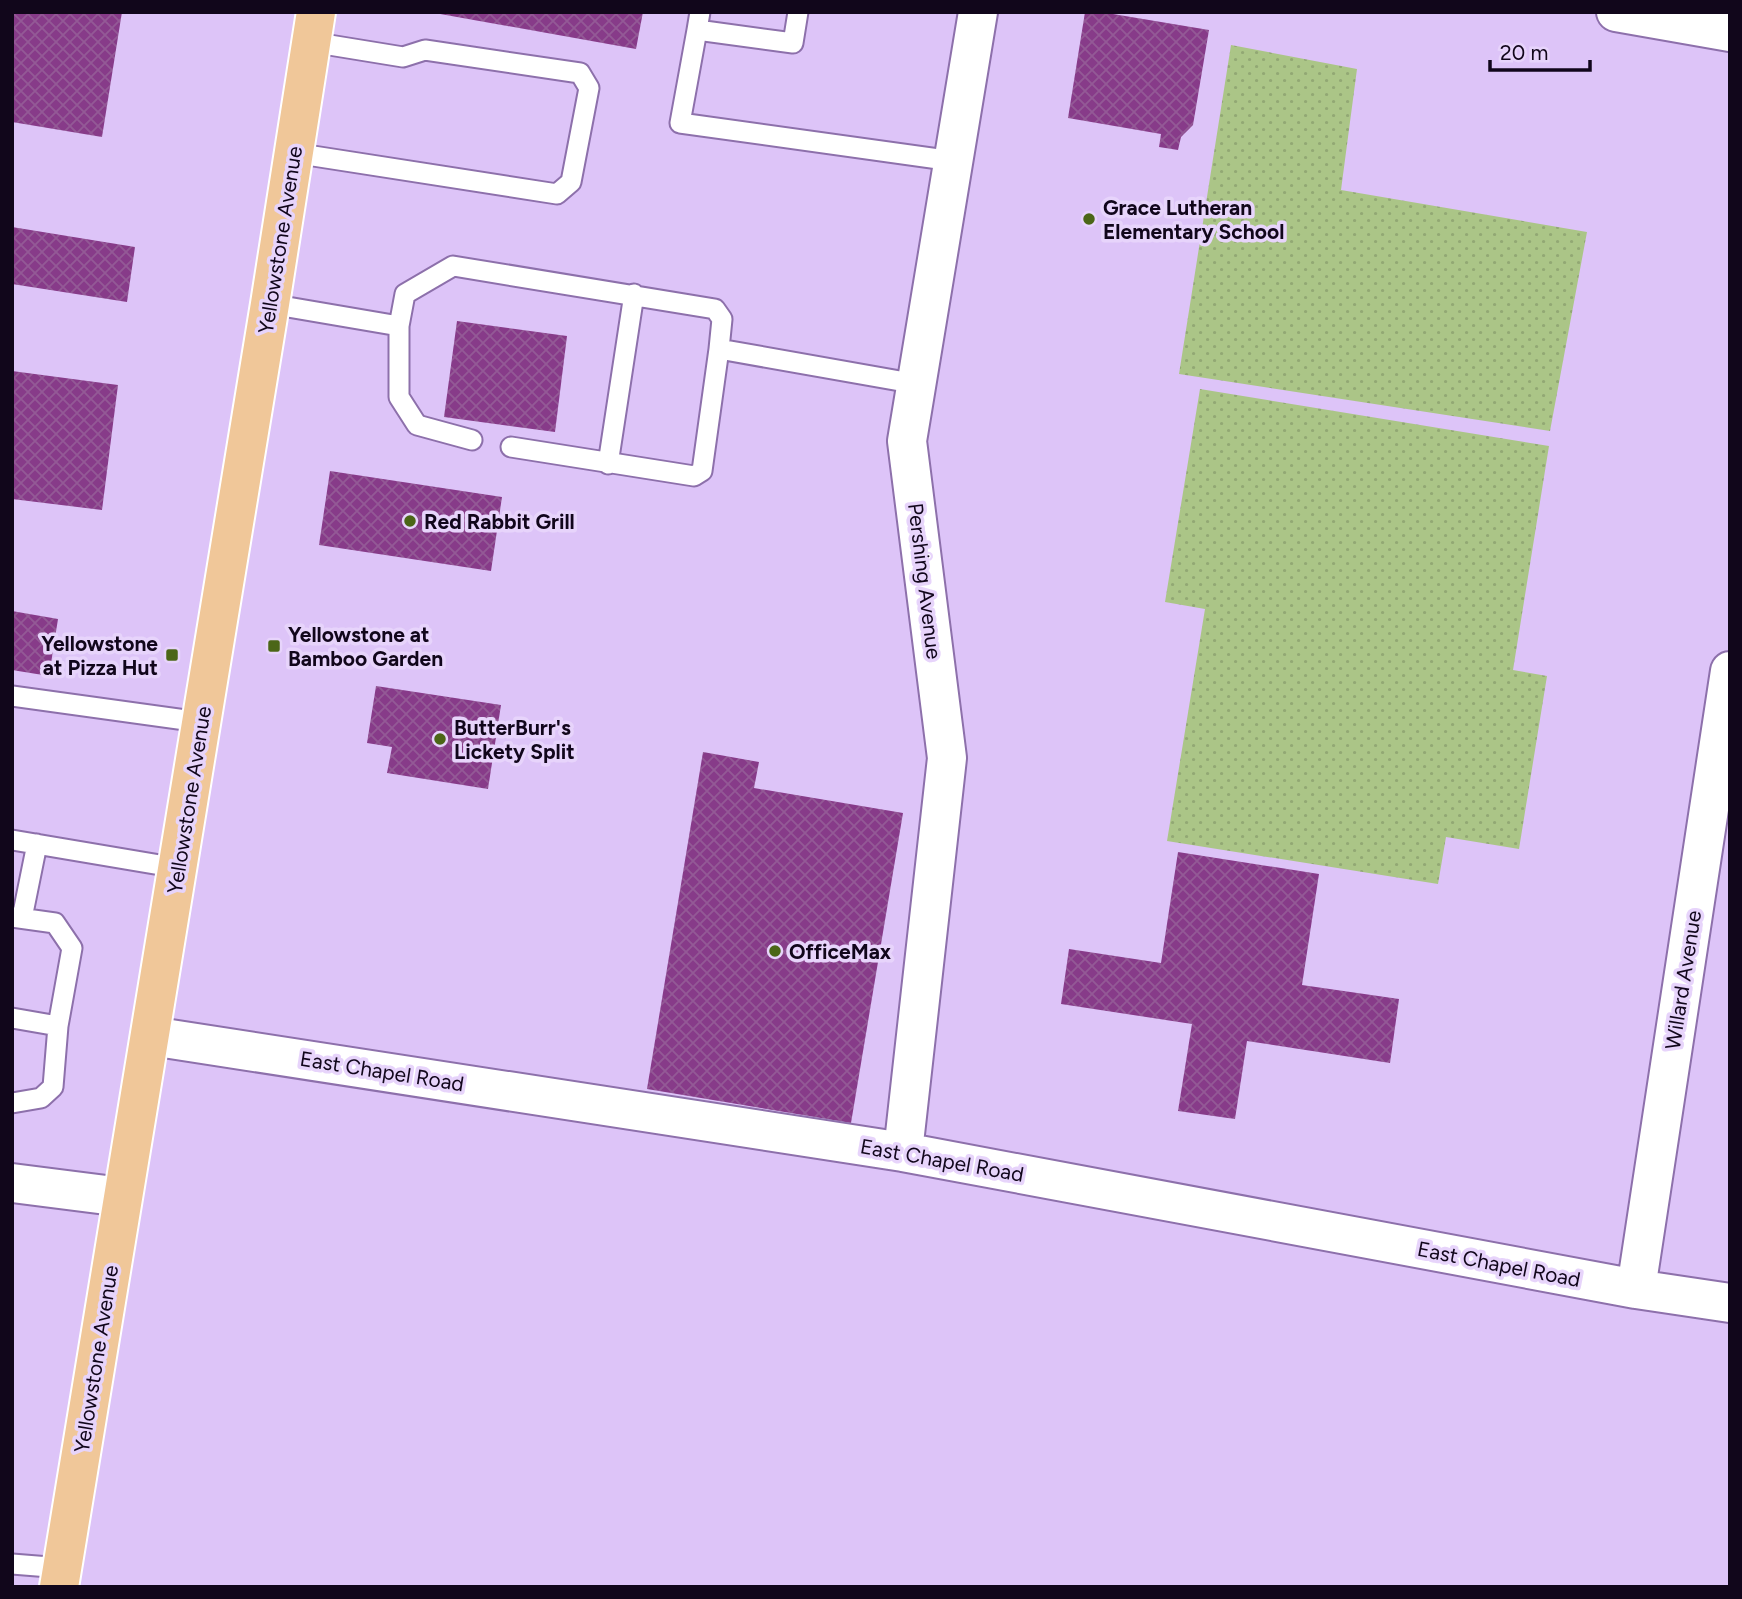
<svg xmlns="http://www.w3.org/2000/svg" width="1742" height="1599" font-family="Figtree,sans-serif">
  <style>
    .grass { fill: url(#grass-dots) }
    .building { fill: url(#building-cross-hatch) }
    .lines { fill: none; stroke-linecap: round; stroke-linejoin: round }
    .lane-casing { stroke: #8d70ab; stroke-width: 23 }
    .street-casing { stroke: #8d70ab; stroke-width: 42 }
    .primary-casing { stroke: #fff; stroke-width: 42 }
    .lane { stroke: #fff; stroke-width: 19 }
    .street { stroke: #fff; stroke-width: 38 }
    .primary { stroke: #f0c799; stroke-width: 38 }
    .poi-dot { fill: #4b6617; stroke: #e7d4fb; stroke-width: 2.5 }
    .labels { text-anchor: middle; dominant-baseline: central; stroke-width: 7; stroke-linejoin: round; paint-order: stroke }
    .poi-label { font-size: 21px; font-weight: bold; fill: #11061b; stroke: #e7d4fb; text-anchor: start }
    .street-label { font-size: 21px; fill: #11061b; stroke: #e7d4fb }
  </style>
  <defs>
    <pattern id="grass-dots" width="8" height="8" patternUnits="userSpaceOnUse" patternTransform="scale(1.75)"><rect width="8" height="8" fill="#abc587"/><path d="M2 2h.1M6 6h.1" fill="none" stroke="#92a874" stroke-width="1.8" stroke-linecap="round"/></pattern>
    <pattern id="building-cross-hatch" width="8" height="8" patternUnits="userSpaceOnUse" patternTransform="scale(1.75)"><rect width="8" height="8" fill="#873b89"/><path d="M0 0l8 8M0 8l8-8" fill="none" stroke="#935996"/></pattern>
  </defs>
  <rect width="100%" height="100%" fill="#ddc4f8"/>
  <path class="grass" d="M1231,45L1357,69L1341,190L1587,232L1550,431L1179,374Z
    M1200,389L1549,446L1513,670L1547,676L1519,849L1446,837L1438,884L1167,841L1205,609L1165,602Z"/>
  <path class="building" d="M12,12H122L102,137L12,122Z
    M429,12H643L636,49Z
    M1085,12H1101L1209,30L1193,125L1181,137L1178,150L1159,147L1161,134L1068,118Z
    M12,227L135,247L127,302L12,284Z
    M457,321L567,336L555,432L444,417Z
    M12,371L118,385L102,510L12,499Z
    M330,471L502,497L491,571L319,545Z
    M12,611L58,619L49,676L12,670Z
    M376,686L501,705L488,789L387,773L392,747L367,743Z
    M703,752L759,762L754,788L903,813L851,1123L647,1089Z
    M1178,852L1319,874L1302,985L1399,999L1390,1063L1247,1041L1235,1119L1178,1111L1192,1024L1061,1004L1069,949L1161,963Z"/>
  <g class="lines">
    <defs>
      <path id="lane" d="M700,12L697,30L793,43L798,12
        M697,30L680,123L953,161
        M294,153L557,194L571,182L589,88L580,73L425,50L403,57L311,42
        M270,304L399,326
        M472,440L417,425L399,397V326L405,294L453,266L715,309L722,319L719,349
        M511,447L694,476L702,471L719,349L917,384
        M608,464L634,294
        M12,696L200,722
        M12,840L178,868
        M12,917L55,923L72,948L58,1026L12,1018
        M22,918L37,844
        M12,1103L41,1098L53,1087L58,1026
        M12,1564L62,1568"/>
      <path id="street" d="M1616,12L1730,32
        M151,1036L903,1152L1636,1289L1730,1303
        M903,1152L947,758L907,441L978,12
        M12,1183L122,1197
        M1636,1289L1730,671"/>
      <path id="primary" d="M59,1587L270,304L316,12"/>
    </defs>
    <use href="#lane" class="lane-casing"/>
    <use href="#street" class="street-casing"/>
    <use href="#primary" class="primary-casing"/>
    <use href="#lane" class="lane"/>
    <use href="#street" class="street"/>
    <use href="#primary" class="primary"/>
  </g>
  <g class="poi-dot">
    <circle cx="1089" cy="219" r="7"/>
    <circle cx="410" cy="521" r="7"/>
    <rect x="267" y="639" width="14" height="14" rx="3.5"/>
    <rect x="165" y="648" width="14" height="14" rx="3.5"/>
    <circle cx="440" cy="739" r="7"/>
    <circle cx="775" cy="951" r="7"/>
  </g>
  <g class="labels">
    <g class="poi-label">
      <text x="1103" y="207">Grace Lutheran<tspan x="1103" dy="24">Elementary School</tspan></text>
      <text x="424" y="521">Red Rabbit Grill</text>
      <text x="288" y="634">Yellowstone at<tspan x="288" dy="24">Bamboo Garden</tspan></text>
      <text x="158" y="643" text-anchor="end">Yellowstone<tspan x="158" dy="24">at Pizza Hut</tspan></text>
      <text x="454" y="727">ButterBurr's<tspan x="454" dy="24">Lickety Split</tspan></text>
      <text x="789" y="951">OfficeMax</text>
    </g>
    <g class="street-label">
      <text transform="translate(280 240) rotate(-81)">Yellowstone Avenue</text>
      <text transform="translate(925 581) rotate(83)">Pershing Avenue</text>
      <text transform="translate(189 800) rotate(-81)">Yellowstone Avenue</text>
      <text transform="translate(1683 980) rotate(-81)">Willard Avenue</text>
      <text transform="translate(382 1071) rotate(9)">East Chapel Road</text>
      <text transform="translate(942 1160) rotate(10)">East Chapel Road</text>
      <text transform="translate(1499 1264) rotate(11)">East Chapel Road</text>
      <text transform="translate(96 1359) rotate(-81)">Yellowstone Avenue</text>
    </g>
  </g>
  <rect width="1742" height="1599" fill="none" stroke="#11061b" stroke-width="28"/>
  <path d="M1490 60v10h100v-10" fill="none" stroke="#11061b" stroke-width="3.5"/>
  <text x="1500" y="60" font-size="21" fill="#11061b" stroke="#e7d4fb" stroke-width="5" paint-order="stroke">20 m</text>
</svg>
